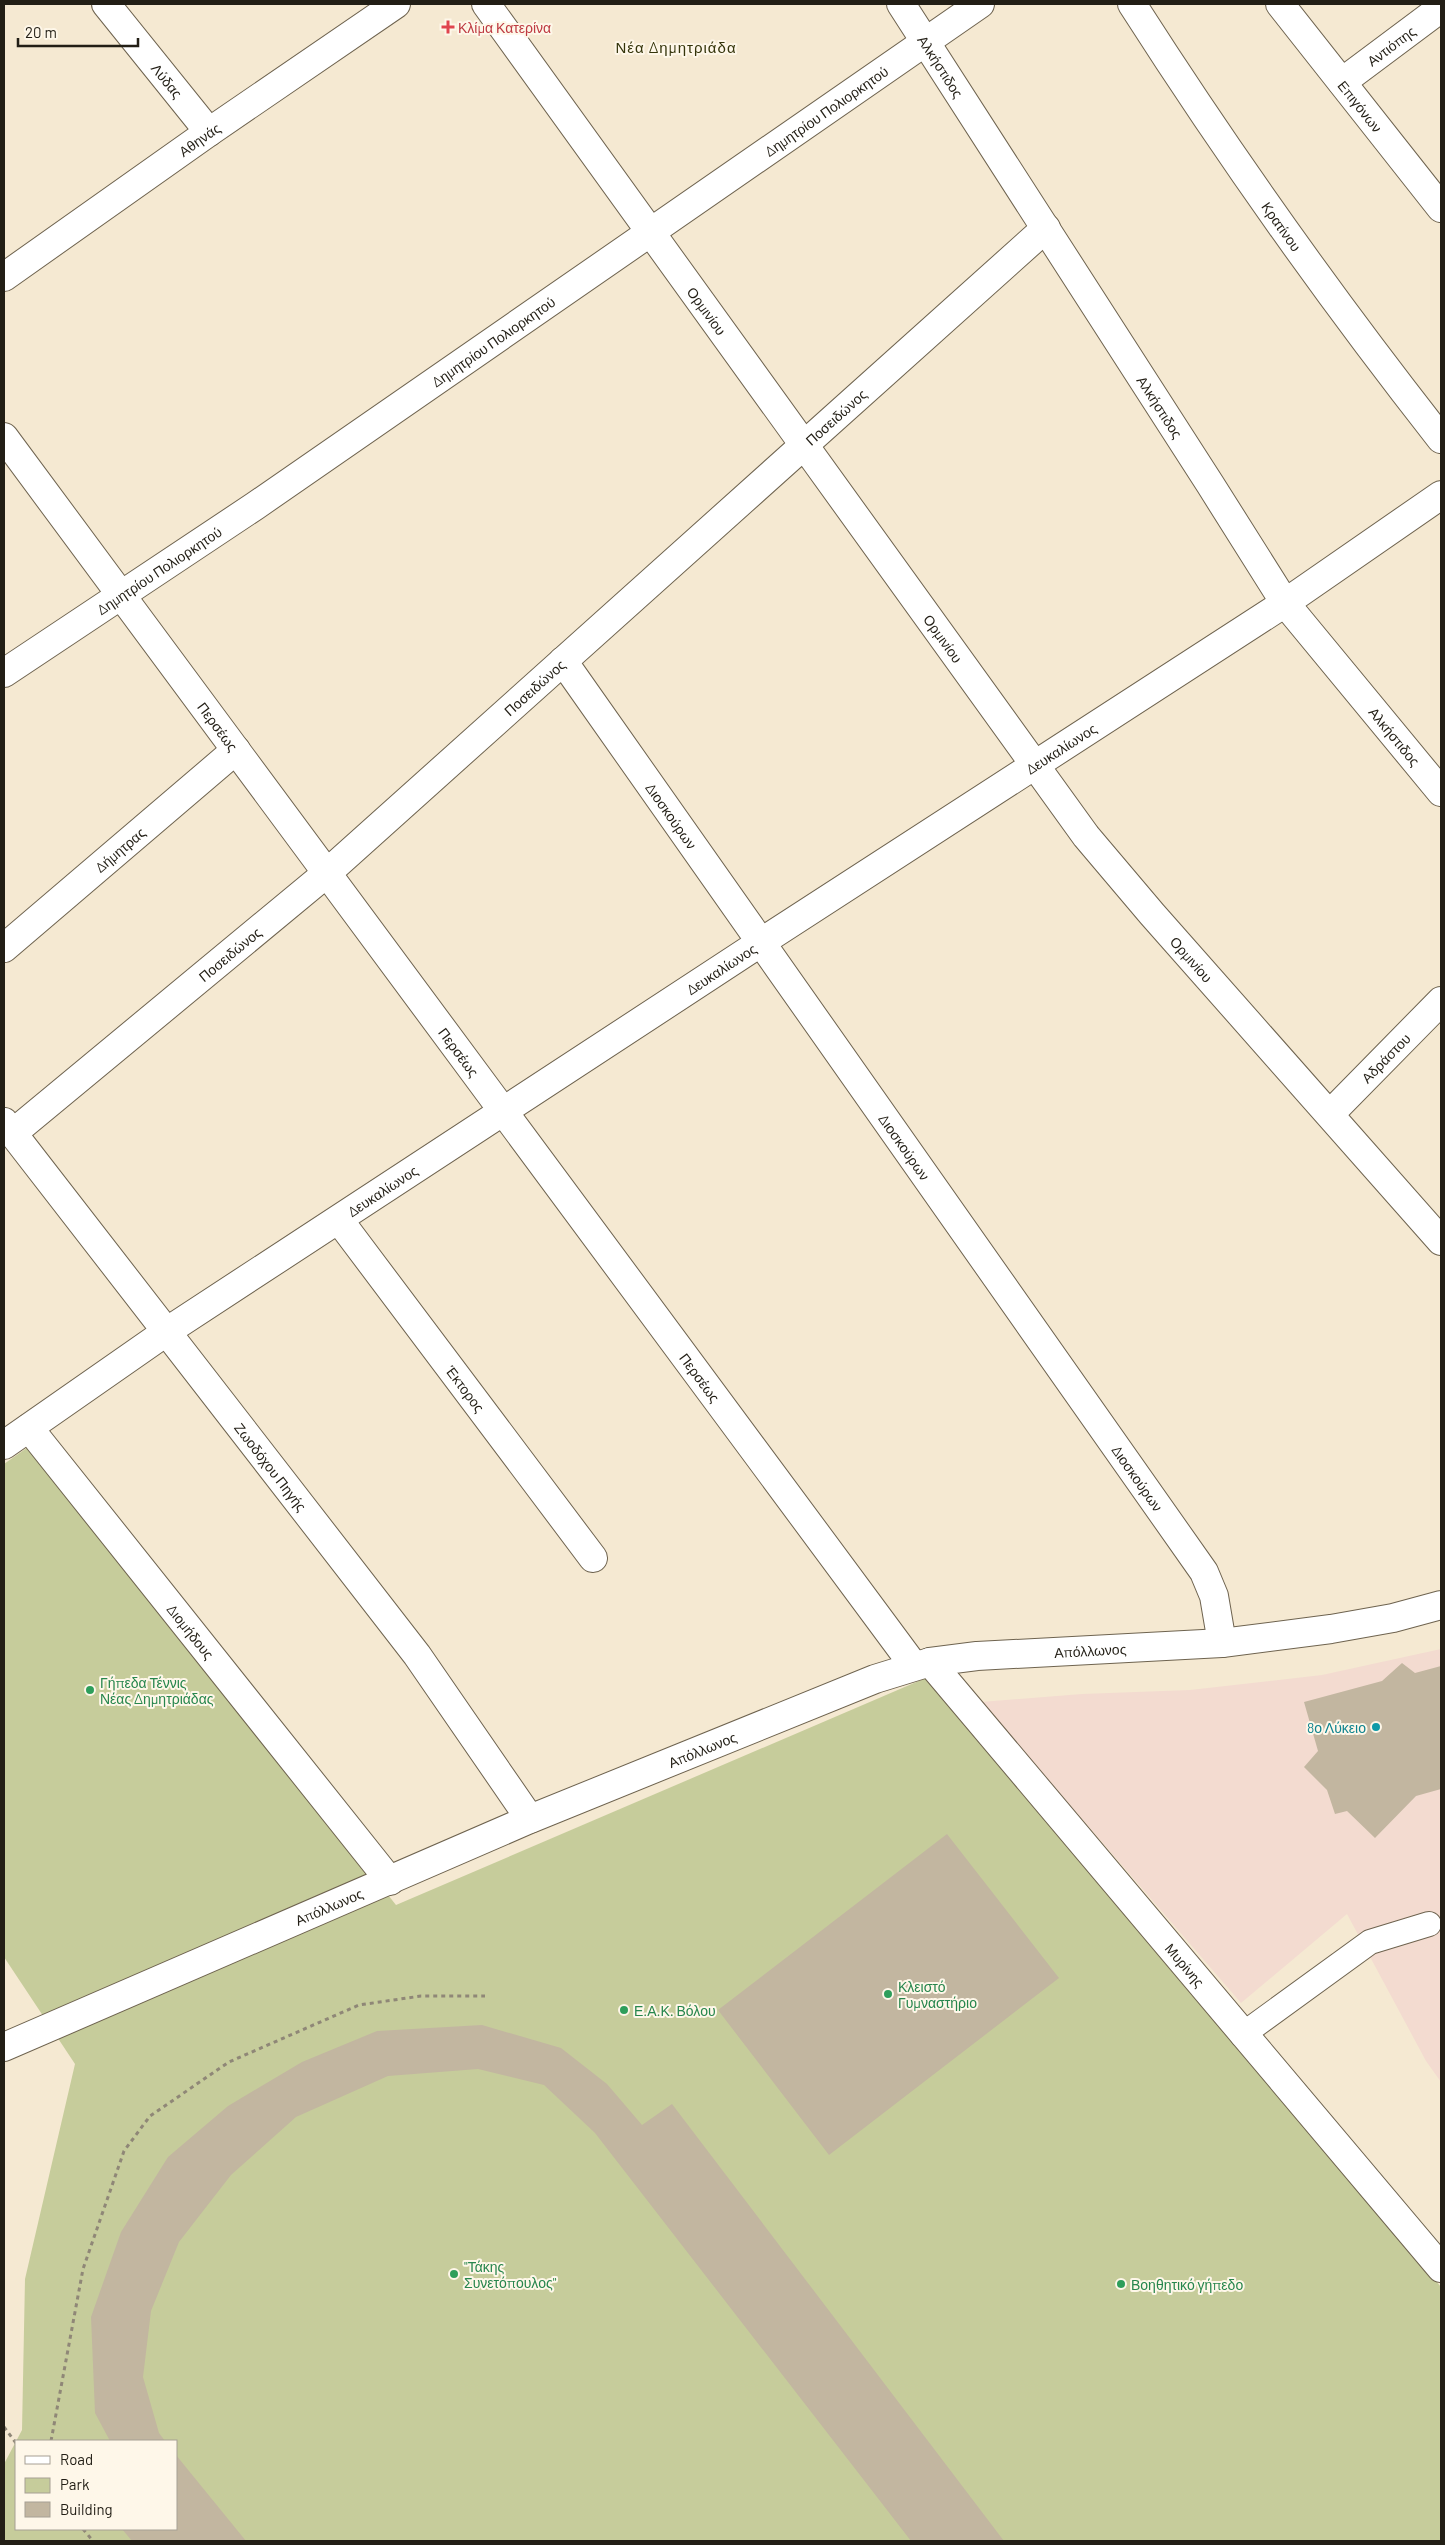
<svg xmlns="http://www.w3.org/2000/svg" width="1445" height="2545" font-family="Barlow,sans-serif">
  <style>
    .education { fill: #f3dbd0 }
    .green { fill: #c6cc9b; fill-rule: evenodd }
    .building { fill: #c2b6a0 }
    .lines { fill: none; stroke-linecap: round; stroke-linejoin: round }
    .lane-casing { stroke: #6e634f; stroke-width: 26 }
    .street-casing { stroke: #6e634f; stroke-width: 30 }
    .secondary-casing { stroke: #6e634f; stroke-width: 30 }
    .path { stroke: #8f8777; stroke-width: 3; stroke-dasharray: 4 4; stroke-linecap: butt }
    .lane { stroke: #fff; stroke-width: 24 }
    .street { stroke: #fff; stroke-width: 28 }
    .secondary { stroke: #fff; stroke-width: 28 }
    .health-dot { fill: #e0444e; stroke: #fef7e9; stroke-width: 2 }
    .leisure-dot { fill: #2e9e5b; stroke: #fef7e9; stroke-width: 2 }
    .culture-dot { fill: #0f9aa8; stroke: #fef7e9; stroke-width: 2 }
    .labels { text-anchor: middle; dominant-baseline: central; stroke-width: 4; stroke-linejoin: round; paint-order: stroke }
    .health-label { font-size: 14px; fill: #be3a42; stroke: #fef7e9; text-anchor: start }
    .street-label { font-size: 14px; fill: #221e15; stroke: #fef7e9 }
    .leisure-label { font-size: 14px; fill: #27864d; stroke: #fef7e9; text-anchor: start }
    .culture-label { font-size: 14px; fill: #0d838f; stroke: #fef7e9; text-anchor: end }
    .neighbourhood-label { font-size: 15px; letter-spacing: 1px; fill: #34340a; stroke: #fef7e9 }
  </style>
  <rect width="100%" height="100%" fill="#f5e9d2"/>
  <path class="education" d="M1441,1649V2082L1426,2061L1347,1914L1241,2003L981,1702L1082,1694L1190,1690L1322,1675Z"/>
  <path class="green" d="M31,1445L396,1905L928,1677L1441,2287V2541H4V2464L22,2430L25,2279L75,2064L4,1957V1464ZM16,2441H176V2529H16Z"/>
  <path class="building" d="M1402,1663L1415,1673L1441,1666V1789L1416,1796L1375,1838L1347,1811L1335,1814L1327,1790L1304,1767L1318,1751L1304,1702L1382,1681Z
    M947,1834L1059,1978L829,2155L718,2010Z
    M482,2025L561,2048L607,2084L642,2125L672,2104L1004,2541H911L595,2133L544,2085L478,2069L388,2076L296,2117L231,2175L179,2242L151,2311L143,2377L159,2433L165,2441H110L95,2413L91,2317L121,2232L168,2157L228,2106L302,2062L377,2031Z
    M176,2455L246,2541H132L122,2529H176Z"/>
  <g class="lines">
    <defs>
      <path id="lane" d="M1242,2035L1370,1942L1429,1924"/>
      <g id="street">
        <path id="s1" d="M106,4L209,132"/>
        <path id="s2" d="M901,4L1210,484L1285,603L1441,792"/>
        <path id="s3" d="M1132,4C1228,154 1331,299 1441,439"/>
        <path id="s4" d="M1280,4L1441,208"/>
        <path id="s5" d="M1342,82L1441,8"/>
        <path id="s6" d="M4,277L209,132L396,4"/>
        <path id="s7" d="M4,437L914,1666"/>
        <path id="s8" d="M563,661L1204,1572L1214,1596L1222,1643"/>
        <path id="s9" d="M4,673L255,506L980,4"/>
        <path id="s10" d="M4,948L236,750"/>
        <path id="s11" d="M1330,1114L1441,1001"/>
        <path id="s12" d="M4,1122L417,1655L530,1819"/>
        <path id="s13" d="M13,1133L327,873L1046,228"/>
        <path id="s14" d="M339,1220L593,1558"/>
        <path id="s15" d="M29,1428L390,1881"/>
        <path id="s16" d="M4,1445L166,1332L760,943L1285,603L1441,495"/>
        <path id="s17" d="M930,1662L1441,2268"/>
      </g>
      <g id="secondary">
        <path id="s18" d="M486,4L1086,836L1152,914L1441,1241"/>
        <path id="s19" d="M4,2047L530,1819L875,1679L930,1662L977,1656L1222,1643L1331,1629L1393,1618L1441,1605"/>
      </g>
    </defs>
    <use href="#lane" class="lane-casing"/>
    <use href="#street" class="street-casing"/>
    <use href="#secondary" class="secondary-casing"/>
    <path class="path" d="M4,2427L16,2443
      M51,2441L83,2269L124,2151L150,2116L229,2062L359,2005L421,1996H485
      M83,2529L93,2541"/>
    <use href="#lane" class="lane"/>
    <use href="#street" class="street"/>
    <use href="#secondary" class="secondary"/>
  </g>
  <path class="health-dot" d="M445.5 19.5h5v5h5v5h-5v5h-5v-5h-5v-5h5z"/>
  <g class="leisure-dot">
    <circle cx="90" cy="1690" r="5"/>
    <circle cx="888" cy="1994" r="5"/>
    <circle cx="624" cy="2010" r="5"/>
    <circle cx="454" cy="2274" r="5"/>
    <circle cx="1121" cy="2284" r="5"/>
  </g>
  <circle class="culture-dot" cx="1376" cy="1727" r="5"/>
  <g class="labels">
    <g class="health-label">
      <text x="458" y="27">Κλίμα Κατερίνα</text>
    </g>
    <g class="street-label">
      <text stroke="none"><textPath href="#s5" startOffset="61">Αντιόπης</textPath></text>
      <text stroke="none"><textPath href="#s2" startOffset="74">Αλκήστιδος</textPath></text>
      <text stroke="none"><textPath href="#s1" startOffset="98">Λύδας</textPath></text>
      <text stroke="none"><textPath href="#s4" startOffset="130">Επιγόνων</textPath></text>
      <text stroke="none"><textPath href="#s9" startOffset="996">Δημητρίου Πολιορκητού</textPath></text>
      <text stroke="none"><textPath href="#s6" startOffset="239">Αθηνάς</textPath></text>
      <text stroke="none"><textPath href="#s3" startOffset="268">Κρατίνου</textPath></text>
      <text stroke="none"><textPath href="#s18" startOffset="378">Ορμινίου</textPath></text>
      <text stroke="none"><textPath href="#s9" startOffset="591">Δημητρίου Πολιορκητού</textPath></text>
      <text stroke="none"><textPath href="#s2" startOffset="479">Αλκήστιδος</textPath></text>
      <text stroke="none"><textPath href="#s13" startOffset="1091">Ποσειδώνος</textPath></text>
      <text stroke="none"><textPath href="#s9" startOffset="186">Δημητρίου Πολιορκητού</textPath></text>
      <text stroke="none"><textPath href="#s18" startOffset="782">Ορμινίου</textPath></text>
      <text stroke="none"><textPath href="#s13" startOffset="686">Ποσειδώνος</textPath></text>
      <text stroke="none"><textPath href="#s7" startOffset="360">Περσέως</textPath></text>
      <text stroke="none"><textPath href="#s2" startOffset="884">Αλκήστιδος</textPath></text>
      <text stroke="none"><textPath href="#s16" startOffset="1266">Δευκαλίωνος</textPath></text>
      <text stroke="none"><textPath href="#s8" startOffset="189">Διοσκούρων</textPath></text>
      <text stroke="none"><textPath href="#s10" startOffset="152">Δήμητρας</textPath></text>
      <text stroke="none"><textPath href="#s13" startOffset="281">Ποσειδώνος</textPath></text>
      <text stroke="none"><textPath href="#s18" startOffset="1188">Ορμινίου</textPath></text>
      <text stroke="none"><textPath href="#s16" startOffset="861">Δευκαλίωνος</textPath></text>
      <text stroke="none"><textPath href="#s7" startOffset="765">Περσέως</textPath></text>
      <text stroke="none"><textPath href="#s11" startOffset="79">Αδράστου</textPath></text>
      <text stroke="none"><textPath href="#s8" startOffset="594">Διοσκούρων</textPath></text>
      <text stroke="none"><textPath href="#s16" startOffset="456">Δευκαλίωνος</textPath></text>
      <text stroke="none"><textPath href="#s7" startOffset="1170">Περσέως</textPath></text>
      <text stroke="none"><textPath href="#s14" startOffset="211">Έκτορος</textPath></text>
      <text stroke="none"><textPath href="#s12" startOffset="436">Ζωοδόχου Πηγής</textPath></text>
      <text stroke="none"><textPath href="#s8" startOffset="999">Διοσκούρων</textPath></text>
      <text stroke="none"><textPath href="#s15" startOffset="260">Διομήδους</textPath></text>
      <text stroke="none"><textPath href="#s19" startOffset="1164">Απόλλωνος</textPath></text>
      <text stroke="none"><textPath href="#s19" startOffset="759">Απόλλωνος</textPath></text>
      <text stroke="none"><textPath href="#s19" startOffset="354">Απόλλωνος</textPath></text>
      <text stroke="none"><textPath href="#s17" startOffset="396">Μυρίνης</textPath></text>
    </g>
    <g class="leisure-label">
      <text x="100" y="1682">Γήπεδα Τέννις<tspan x="100" dy="16">Νέας Δημητριάδας</tspan></text>
      <text x="898" y="1986">Κλειστό<tspan x="898" dy="16">Γυμναστήριο</tspan></text>
      <text x="634" y="2010">Ε.Α.Κ. Βόλου</text>
      <text x="464" y="2266">"Τάκης<tspan x="464" dy="16">Συνετόπουλος"</tspan></text>
      <text x="1131" y="2284">Βοηθητικό γήπεδο</text>
    </g>
    <g class="culture-label">
      <text x="1366" y="1727">8ο Λύκειο</text>
    </g>
    <g class="neighbourhood-label">
      <text x="676" y="47">Νέα Δημητριάδα</text>
    </g>
  </g>
  <rect width="1445" height="2545" fill="none" stroke="#221e15" stroke-width="10"/>
  <rect x="15" y="2440" width="162" height="90" fill="#fef7e9" stroke="#a6a094"/>
  <rect x="25" y="2456" width="25" height="8" fill="#ffffff" stroke="#a6a094"/>
  <text x="60" y="2465" font-size="15" fill="#221e15">Road</text>
  <rect x="25" y="2478" width="25" height="15" fill="#c6cc9b" stroke="#a6a094"/>
  <text x="60" y="2490" font-size="15" fill="#221e15">Park</text>
  <rect x="25" y="2502" width="25" height="15" fill="#c2b6a0" stroke="#a6a094"/>
  <text x="60" y="2515" font-size="15" fill="#221e15">Building</text>
  <path d="M18 38v8h120v-8" fill="none" stroke="#221e15" stroke-width="2.5"/>
  <text x="25" y="38" font-size="15" fill="#221e15" stroke="#fef7e9" stroke-width="4" paint-order="stroke">20 m</text>
</svg>
